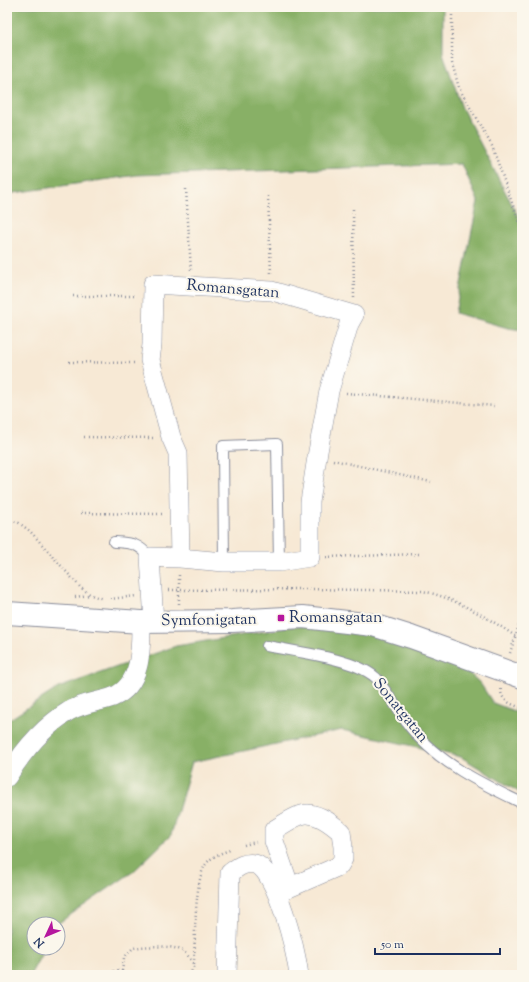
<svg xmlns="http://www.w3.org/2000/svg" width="529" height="982" font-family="'Sorts Mill Goudy',serif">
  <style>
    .forest { fill: #88b066; stroke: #527062 }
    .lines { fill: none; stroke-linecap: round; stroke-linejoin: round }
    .lane-casing { stroke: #898c9a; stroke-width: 12 }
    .street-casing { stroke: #898c9a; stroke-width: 20 }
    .secondary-casing { stroke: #898c9a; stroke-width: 24 }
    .path { stroke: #898c9a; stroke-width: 2.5; stroke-dasharray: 1 3; stroke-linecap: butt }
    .lane { stroke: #fff; stroke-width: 10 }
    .street { stroke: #fff; stroke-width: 19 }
    .secondary { stroke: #fff; stroke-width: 22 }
    .poi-dot { fill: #b5179e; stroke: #fbf7ec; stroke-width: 1.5 }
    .labels { text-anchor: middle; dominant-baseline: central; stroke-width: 4; stroke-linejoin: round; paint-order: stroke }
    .street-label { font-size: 16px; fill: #1b2f5e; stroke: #fbf7ec }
    .poi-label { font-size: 16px; fill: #1b2f5e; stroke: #fbf7ec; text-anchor: start }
  </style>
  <rect width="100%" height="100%" fill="#fbf7ec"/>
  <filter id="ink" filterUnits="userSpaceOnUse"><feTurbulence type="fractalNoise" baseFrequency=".025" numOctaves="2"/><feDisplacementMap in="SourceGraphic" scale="8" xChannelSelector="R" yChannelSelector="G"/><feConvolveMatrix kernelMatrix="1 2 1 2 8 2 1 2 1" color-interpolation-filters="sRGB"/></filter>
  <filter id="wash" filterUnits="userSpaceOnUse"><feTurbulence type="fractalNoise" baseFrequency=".012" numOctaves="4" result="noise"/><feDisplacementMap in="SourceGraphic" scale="16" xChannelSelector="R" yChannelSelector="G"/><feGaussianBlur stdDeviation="0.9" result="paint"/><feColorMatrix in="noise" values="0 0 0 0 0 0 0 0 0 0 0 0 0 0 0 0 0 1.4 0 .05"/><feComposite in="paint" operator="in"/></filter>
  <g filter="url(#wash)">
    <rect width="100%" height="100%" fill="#f7e9d5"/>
    <path class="forest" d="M7,7H443V53L462,108L522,224V330L508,328L455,313L478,201L462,164L137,175L7,194Z
      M296,626L337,628L398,641L460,665L480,683L493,703L522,714V794L461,757L342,730L192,762L171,835L134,871L60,922L58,925V924H34V948H45L30,975H7V721L58,688L176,646Z"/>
  </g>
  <g filter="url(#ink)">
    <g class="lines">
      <defs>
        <path id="lane" d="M114,542C131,543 138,543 150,557
          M224,562L223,446L277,444L279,562
          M267,646C296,652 353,658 375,677C378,679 380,683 382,686C392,699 400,714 410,727C437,762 482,784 522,803"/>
        <path id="street" d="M154,622L150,557L180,558L178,453L171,437L150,360L152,345L153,284L272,291L354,315L349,324L329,391L317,457L310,502V557L279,562H224L180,558
          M7,777C23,751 43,727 69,711C83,703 99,702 113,697C142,685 141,649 141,622
          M277,893L339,866L343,859V847L341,832C332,824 321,815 308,814C299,813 282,825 274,830V841L286,876L287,889
          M227,975L230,873C238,867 244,862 255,864C277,869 296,953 299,975"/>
        <path id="secondary" d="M7,613L141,622L232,621L303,617L347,622L373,625L411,637L522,677"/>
      </defs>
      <use href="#lane" class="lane-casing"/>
      <use href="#street" class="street-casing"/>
      <use href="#secondary" class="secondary-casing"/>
      <path class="path" d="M452,7V63L459,88L492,146L522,231
        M186,189L191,270
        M268,196L271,274
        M353,209L354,298
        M73,296H136
        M69,362L134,363
        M346,393L494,406
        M84,437L153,438
        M333,460L431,482
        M81,513L162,514
        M7,519L19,523L30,531L80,587L91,595L103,599
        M326,557L419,554
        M169,590L308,589L422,591C453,597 489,618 515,636
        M75,597L90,595
        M110,599L136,596
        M179,604V575
        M510,653L522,616
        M501,689C500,701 513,705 522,708
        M244,845L256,842
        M122,971L124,958L133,948C144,946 170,945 181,950C187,953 191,960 194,965
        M112,975L115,970L122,971L126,975
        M190,975L194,965C195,943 194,879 206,864C212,856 221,853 230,850"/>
      <use href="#lane" class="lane"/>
      <use href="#street" class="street"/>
      <use href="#secondary" class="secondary"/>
    </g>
  </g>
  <rect class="poi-dot" x="277" y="614" width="8" height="8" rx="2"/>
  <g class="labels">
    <g class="street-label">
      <text transform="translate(233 290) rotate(5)">Romansgatan</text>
      <text transform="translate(209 621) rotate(-1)">Symfonigatan</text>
      <text transform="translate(400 711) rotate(51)">Sonatgatan</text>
    </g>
    <g class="poi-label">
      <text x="289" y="618">Romansgatan</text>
    </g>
  </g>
  <rect width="529" height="982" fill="none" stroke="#fbf7ec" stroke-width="24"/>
  <g transform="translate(46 936) rotate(226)"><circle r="19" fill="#fbf7ec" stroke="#a1a7b3"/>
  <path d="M0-3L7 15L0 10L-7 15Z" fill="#b5179e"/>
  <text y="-6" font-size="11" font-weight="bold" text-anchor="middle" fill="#1b2f5e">N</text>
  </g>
  <path d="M375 948v6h125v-6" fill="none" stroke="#1b2f5e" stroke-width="2"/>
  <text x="381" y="948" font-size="12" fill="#1b2f5e" stroke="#fbf7ec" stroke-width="3" paint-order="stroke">50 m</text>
</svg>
